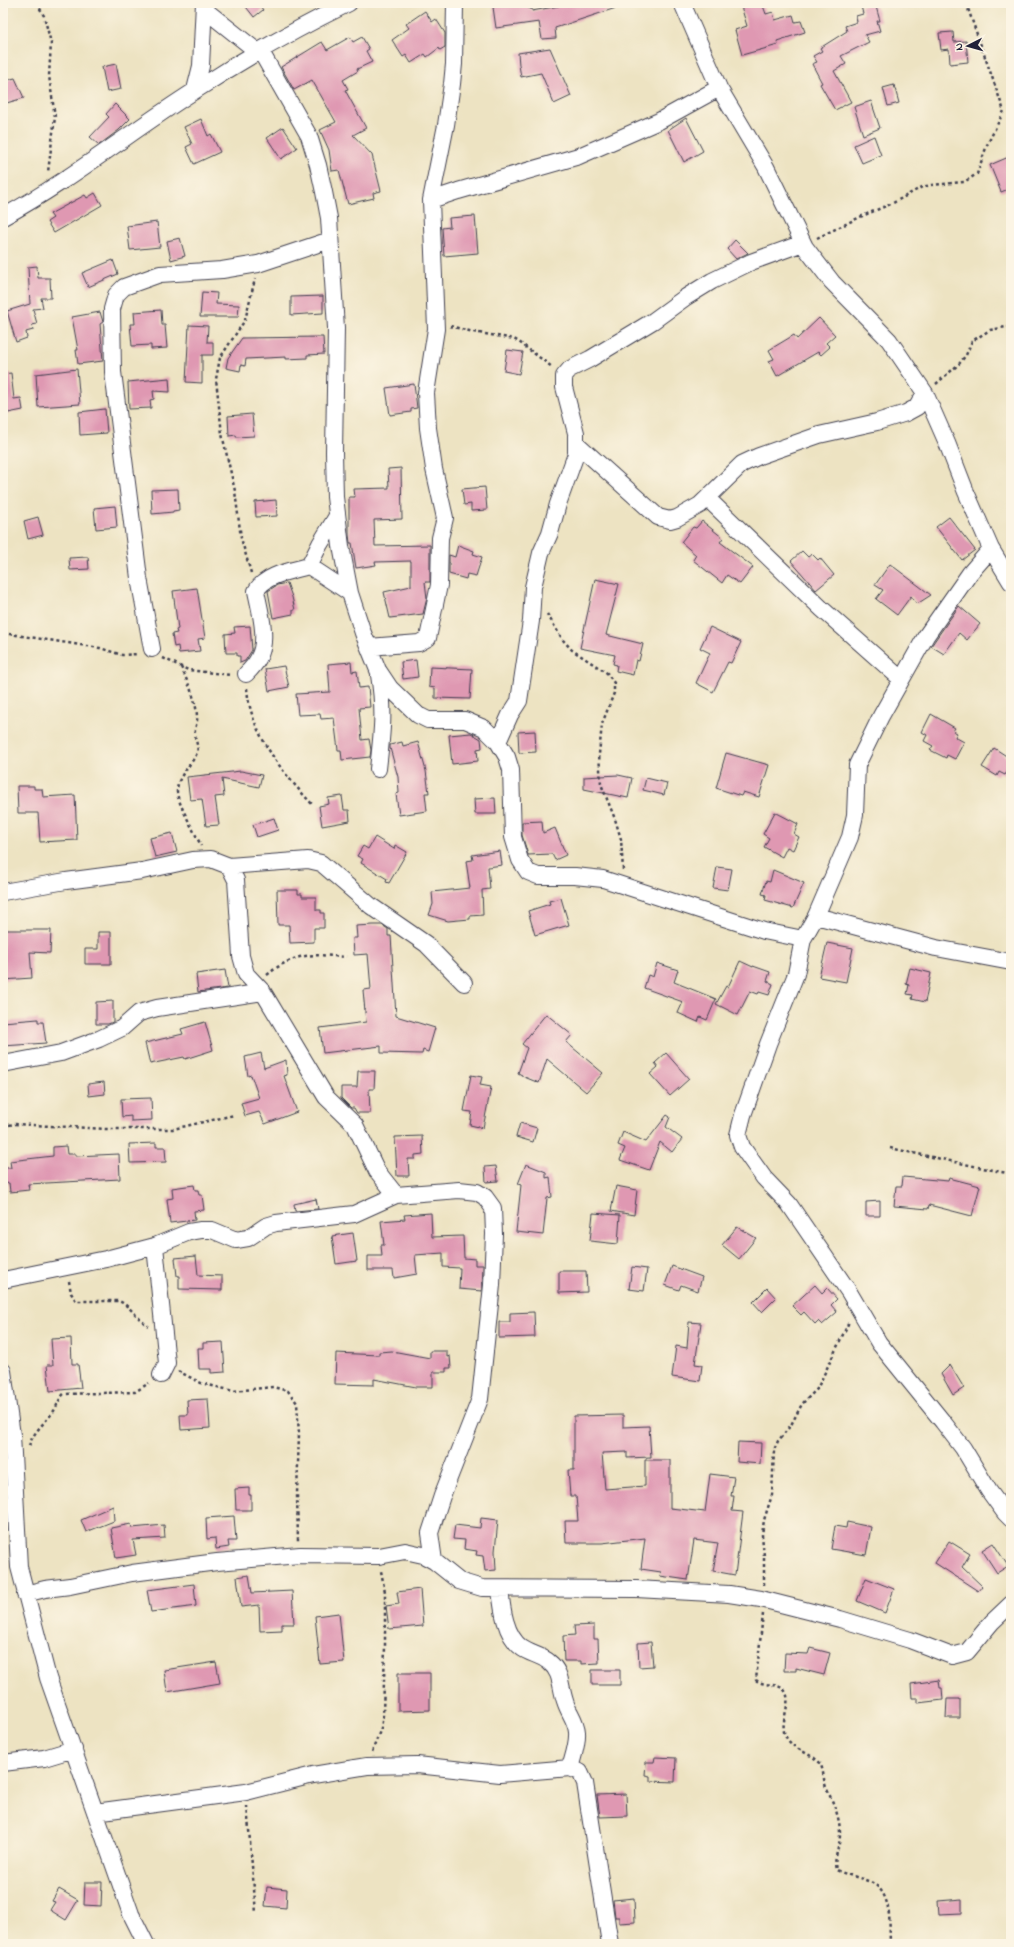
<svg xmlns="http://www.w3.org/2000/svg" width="1014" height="1947" font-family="'Indie Flower',sans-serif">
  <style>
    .building { fill: #df98b2 }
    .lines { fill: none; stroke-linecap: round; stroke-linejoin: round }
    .minor-casing { stroke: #403f4f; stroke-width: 18 }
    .path { stroke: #403f4f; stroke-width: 2.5; stroke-dasharray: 3 3; stroke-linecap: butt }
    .minor { stroke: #fff; stroke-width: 16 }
  </style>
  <rect width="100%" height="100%" fill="#fcf5e5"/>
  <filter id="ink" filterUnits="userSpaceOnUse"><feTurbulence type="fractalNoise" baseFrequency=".025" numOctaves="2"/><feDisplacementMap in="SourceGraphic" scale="8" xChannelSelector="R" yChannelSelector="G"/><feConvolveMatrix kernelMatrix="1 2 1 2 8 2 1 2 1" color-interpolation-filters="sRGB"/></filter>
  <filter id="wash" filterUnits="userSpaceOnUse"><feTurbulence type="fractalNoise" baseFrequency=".012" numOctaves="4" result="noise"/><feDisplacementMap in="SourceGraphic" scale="16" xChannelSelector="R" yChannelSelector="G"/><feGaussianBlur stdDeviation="0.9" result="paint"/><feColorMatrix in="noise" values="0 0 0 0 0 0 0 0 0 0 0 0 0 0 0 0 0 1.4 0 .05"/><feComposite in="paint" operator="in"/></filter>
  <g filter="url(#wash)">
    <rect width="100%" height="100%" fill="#ede3c2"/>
    <g id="blocks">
      <path class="building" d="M243,3H258L263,10L254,17Z
        M505,3H528L529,9L532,8V11L559,6L558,3H625V5L555,28L556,38L542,39L539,22L496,28L493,7L505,5Z
        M740,3H762L766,14L773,12L775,20L793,15L795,22L801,21L805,32L777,41L778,45L742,55L735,30L747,26Z
        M875,3L880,21H877L880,31L865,35L869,42L841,56L846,64L834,71L851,102L835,110L820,84L822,83L812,64L817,62L813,56L822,51L820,48L847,31L845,26L857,22L856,16L863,14L861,6Z
        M425,11L432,22L436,19L445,33V47L440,50L439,48L427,57L425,54L411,63L406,55L403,57L392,40L409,28L406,24Z
        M953,32L954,42L966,41L968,62L950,64L949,49L941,50L939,33Z
        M350,37L353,42L362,37L369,49L366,51L372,62L357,69L358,71L343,80L348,89L345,90L366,128L353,135L372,155L381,191L373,193L374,198L348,204L339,170L332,171L329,150L320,130L336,122L312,80L294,90L281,67L322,42L327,50Z
        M550,48L571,96L554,104L541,73L521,77L519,65L518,53Z
        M116,64L121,89L107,92L102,67Z
        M15,78L24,98L3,104V81Z
        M894,85L899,103L888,106L883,88Z
        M871,101L880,128L863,135L854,107Z
        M115,104L130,119L119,130L99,145L90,137L109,117L106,114Z
        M686,118L703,151L684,162L668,130Z
        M201,119L208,136L211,134L220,152L194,164L186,147L192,144L184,127Z
        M283,127L297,148L281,159L267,138Z
        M874,136L881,155L862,163L854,145Z
        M1011,156V188L1001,192L990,165Z
        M95,193L102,205L54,233L47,222L53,218L50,214L85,195L87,198Z
        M475,216L478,253L444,256L442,228L450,227L449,218Z
        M157,222L160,247L130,250L127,226Z
        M180,238L185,256L171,260L167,241Z
        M735,240L748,253L736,259L727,249Z
        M113,260L118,274L88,287L82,273Z
        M37,266L38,278H50L51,298H41L43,308L33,309L37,324L32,325L33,330L26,332L27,338L16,342L7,311L30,304L28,267Z
        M202,292L217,293L216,304L239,305L238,317H200Z
        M323,296V313L291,315V297Z
        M161,310L162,325H165L167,348L151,349V345L132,346L130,324H135L134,312Z
        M100,312L103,322L100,324L103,361L78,364L76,350H78L72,317Z
        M819,318L835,335L826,343L830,347L821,355L818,352L777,376L769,361L774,359L769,350L794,335L797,339Z
        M189,325L208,326L207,342H213V355H202V383L186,382Z
        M323,337L324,354L307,355V358L286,359V357L246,359L245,366L241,365L240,371L226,368L228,358L242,338Z
        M507,350L523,352L519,374L504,371Z
        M77,369L80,404L38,407L36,374Z
        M11,373L14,399L21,398L23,410L3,414V374Z
        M169,378L170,392L153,391L154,399L150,400L151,408L129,409L128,382Z
        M414,384L417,408L411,409V412L390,415L386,388Z
        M105,409L107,433L80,435L79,412Z
        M252,414L254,436L236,437V435L229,436L228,416Z
        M401,468L402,519L374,520L375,546L430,545V582H425L427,598L423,614L390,618L384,592L411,586V561L375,562L376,565L356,568L352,543H350L349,535V497H355L354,489L389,488L388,469Z
        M485,487L487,510L471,511V504L464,505L462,489Z
        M178,489L179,510L173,511V512L152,514L151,490Z
        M276,500L277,516L256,517L255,502Z
        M115,506L117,527L96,529L94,508Z
        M38,517L43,535L28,539L24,521Z
        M949,517L975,550L962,560L936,527Z
        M702,521L723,538L720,542L753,567L740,584L727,575L722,583L693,560L696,555L681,542L693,527L696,528Z
        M458,545L474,551L473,554L482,557L476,576L467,574L466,579L449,574V555L455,557Z
        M802,551L808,557L812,554L818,560L820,558L834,575L816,590L791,561Z
        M88,557L89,569L70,570L69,558Z
        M890,564L931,595L917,604L911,596L897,615L876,599L883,590L875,585Z
        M595,579L619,584L606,635L643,644L639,661L636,660L633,675L616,671L617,665L613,664L615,655L580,648Z
        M287,583L292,597L295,610H293V614L273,618L268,591L277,585Z
        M197,588L205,638L198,639L200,651L179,653L178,646L174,647L172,634L177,633L176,630L178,629L173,591Z
        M959,606L980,624L967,640L959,633L944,654L931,646Z
        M250,626L252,650L245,661L240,663V656H237V653H226L225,634L235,633L234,627Z
        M710,627L741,642L731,663L728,662L713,692L696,683L710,653L700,648Z
        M416,660L418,677L403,679L401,662Z
        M351,662L352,672L357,671L359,688L368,687L370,707L359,708L362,740L369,739L371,750L370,757L342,760L341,750H338L334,718L321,719L320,714L298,715L296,694L330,692L328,664Z
        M284,666L289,687L269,691L265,669Z
        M430,667L472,669L470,699L435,698V688L429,687Z
        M931,714L955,728L953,731L957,733L955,737L964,742L955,759L947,755L946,758L930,750L933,746L924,741L927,735L922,732Z
        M535,731L536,752L519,753L518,732Z
        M471,733L481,739L482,748L477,749L478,761L452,764L449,735Z
        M402,742L403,746L418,742L426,771L429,793H425L427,811L399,815L396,794L399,793L398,777L390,748V745Z
        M994,748L1011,759V766L1005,775L999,772L997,776L982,767Z
        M726,753L769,765L759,797L743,792L741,796L716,788Z
        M241,771L262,775L259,787L222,779L224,796L215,797L219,825L206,826L202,799L190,800L187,777Z
        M618,775L632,778L628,798L584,789V777Z
        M646,778L667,783L664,795L643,790Z
        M17,786H34V789H42L43,797L75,795L77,840L40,842L38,813H18Z
        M342,796L344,810H349L350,821L322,826L319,806L329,804L328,798Z
        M495,798L496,814H475L474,799Z
        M775,812L798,824L794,834L799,837L793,850L787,847L782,857L764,847L769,838L763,834Z
        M274,818L278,830L257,837L253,825Z
        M542,821L543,833L555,828L566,855L555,860L552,854L528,855L522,835V822Z
        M172,833L177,852L155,857L150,838Z
        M375,837L394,849L395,845L407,852L389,883L386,882L387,879L361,863L363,859L357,856L363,846L368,849Z
        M500,851L502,865L488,867L490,889L482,890L483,915L470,916V919L448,921L429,915L433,904L432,892L470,888L466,861L473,860L472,855Z
        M717,867L732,869L728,890L713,888Z
        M773,870L804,883L793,908L765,900L766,895L762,894L766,881L770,882Z
        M277,890H298V894H302V897H316V910H321V913H324V928H314V942L290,943L289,925H278Z
        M561,898L569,925L535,935L528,911L550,904L549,901Z
        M373,925H382L388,929V936H391L396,1016L435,1028L428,1052L423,1050L422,1054L381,1053V1046L323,1053L320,1028L366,1022L363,990L371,989L368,954L354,955L353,938H357L356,926Z
        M3,930H51L50,953L30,952L32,978L3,980Z
        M98,932H111V964H85V949H98Z
        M827,943L853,948L846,982L819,977Z
        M740,961L753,967V966L770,972L767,981L773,984L769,995L759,992L758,994L750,991L738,1015L716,1004L726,986L728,987Z
        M657,963L678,970L674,982L716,999L707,1020L700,1017L698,1022L678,1013L683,1002L644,988L648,975L653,977Z
        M910,968L931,973L925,1002L912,999L913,995L907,994L909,985L906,984Z
        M225,970L228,988L198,992L196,974Z
        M113,1001V1022L108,1024H96V1002Z
        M546,1014L572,1035L566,1042L603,1073L586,1092L547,1059L539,1083L522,1076V1075L518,1073L527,1048L522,1044Z
        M38,1019V1022H43L46,1043L3,1046V1022Z
        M205,1022L213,1050L185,1059L184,1057L150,1064L145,1043L183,1034L181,1029Z
        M261,1053L264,1068L286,1060L287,1075L284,1076L297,1112L265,1124L259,1112L245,1116L241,1103L259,1098L251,1075L248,1076L245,1057Z
        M666,1053L689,1079L670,1096L650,1074L658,1067L655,1063Z
        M358,1071H375L374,1089H369L370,1113H357L354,1108H351L341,1098V1087H357Z
        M471,1075L482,1077L480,1085L491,1087L483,1128L470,1125L472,1112L464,1111Z
        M104,1082L105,1094L89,1096L88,1084Z
        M151,1098L152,1120L131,1121V1116L122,1117L121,1099Z
        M667,1115L670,1117L666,1127L682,1139L672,1152L660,1142L649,1170L620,1160L625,1148L618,1145L623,1132L646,1142Z
        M520,1123L537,1128L533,1142L516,1137Z
        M422,1136L423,1154L415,1155V1159H408L409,1176H397L395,1137Z
        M156,1143V1147H165L166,1162L130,1163L129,1144Z
        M66,1146L67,1154H76V1156L119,1154L120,1179L28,1184L29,1190L10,1192L9,1183L3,1184V1168H11L10,1161L53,1156V1147Z
        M526,1164L546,1172V1178L550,1177L552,1197L547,1198L543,1235L516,1232L521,1185L518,1184Z
        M496,1166L498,1181L486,1182L485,1167Z
        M903,1177L948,1181L949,1178L980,1186L972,1216L929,1205L928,1209L894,1206L896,1186H902Z
        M194,1185L195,1190H198L199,1195H202L204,1210L194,1211L195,1220L170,1223L167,1199L173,1198L172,1188Z
        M616,1186L637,1190L634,1215L611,1211Z
        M316,1199L318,1209L295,1211L294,1204Z
        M880,1201V1216H866V1202Z
        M431,1213L432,1237L463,1236L464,1258L475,1259V1265H483L482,1291L459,1289L460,1268L443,1267V1253L415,1255L417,1274L394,1278L393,1270H368V1256H382L381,1245H384L381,1221L405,1219L404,1215Z
        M593,1213L620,1215L618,1244L590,1241Z
        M737,1227L756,1238L739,1259L722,1245Z
        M353,1233L357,1261L336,1264L332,1236Z
        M196,1256L198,1275L222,1276V1290L179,1289V1276H177L175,1258Z
        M672,1266L702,1277L698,1291L681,1285L679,1290L665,1285Z
        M632,1267L647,1269L644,1291L629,1289Z
        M559,1271H586L587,1292L559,1293Z
        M815,1285L822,1293L827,1288L837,1299L831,1305L837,1312L822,1325L818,1321L815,1324L804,1312L801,1315L792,1306Z
        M767,1288L776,1298L762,1312L753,1302Z
        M534,1312L535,1337L499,1338V1322H510V1313Z
        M689,1322L701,1323L695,1364L702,1365L700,1381L672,1377L676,1346L687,1348Z
        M71,1338L72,1364H78L81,1388L50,1391L47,1365H53L51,1339Z
        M223,1342L225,1372L211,1373V1369H199L198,1348H203V1343Z
        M392,1351L430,1358V1351H447V1357L450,1356L451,1368H446V1372H433V1387H416L374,1379V1385L335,1384L336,1353L379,1355V1352Z
        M950,1365L964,1388L953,1395L941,1374Z
        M208,1399L210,1428L181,1430L180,1415H188L187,1400Z
        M623,1415V1427L649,1426L651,1457L627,1458V1452L602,1453L605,1489L645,1486V1460H670V1508L705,1512L710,1474L734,1477L731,1496H734L732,1511L743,1512L735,1575L713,1571L718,1543L694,1540L688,1580L660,1576L661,1572L641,1569L645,1538L602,1543H566L565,1521H578L576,1496H570L568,1470H574V1416Z
        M738,1442L761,1443L760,1464L737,1462Z
        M249,1488V1495H251V1510H236L235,1489Z
        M113,1506L114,1521L86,1532L81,1520Z
        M234,1516L236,1541H228L229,1547L216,1549L215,1538L207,1539L206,1518Z
        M481,1518L498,1520L495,1551L496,1570L485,1571L483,1556L476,1555L477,1551L464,1549L465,1540L453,1539L455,1525L480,1528Z
        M847,1522L871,1527L866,1555L831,1549L835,1526L846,1528Z
        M131,1524L132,1528L164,1525L165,1538L133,1540L136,1555L116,1558L111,1528Z
        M949,1541L970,1554L962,1567L982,1586L978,1591L935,1563Z
        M993,1543L1008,1566L997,1573L982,1550Z
        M249,1575L252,1593L292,1591L294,1624H282V1630L260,1631L259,1605L241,1607L237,1577Z
        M866,1578L894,1589L885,1613L857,1601Z
        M194,1584L196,1606L151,1612L147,1590Z
        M420,1589L423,1626L389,1629L386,1606L399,1604L397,1592Z
        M339,1613L344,1662L320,1664L315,1616Z
        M594,1625V1639H598L599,1663L581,1664V1661H564L563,1636L575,1635L574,1626Z
        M651,1642L653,1666L639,1667L638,1643Z
        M810,1648L830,1653L824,1675L796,1668V1671H784L785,1653L808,1654Z
        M216,1662L220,1683L167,1692L164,1670Z
        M592,1670H620V1685H592Z
        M398,1673H430V1710L398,1711Z
        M939,1680L940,1688H942L943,1700L918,1703V1698H912L911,1684Z
        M947,1699H960V1718H946Z
        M655,1757L676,1758L675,1782L650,1781V1776L645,1775L646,1762H654Z
        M626,1794L627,1816L600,1817L597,1795Z
        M85,1882H102L101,1906L84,1905Z
        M267,1887L287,1889L286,1908L265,1906Z
        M59,1889L78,1900L66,1920L50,1910L55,1902L52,1901Z
        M634,1898L635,1922L619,1923V1917H615L613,1900Z
        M962,1899V1913L939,1914L938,1901Z"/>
    </g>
  </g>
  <g filter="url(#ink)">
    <use href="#blocks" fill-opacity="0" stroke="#403f4f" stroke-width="1"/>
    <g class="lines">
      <defs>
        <path id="minor" d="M682,3L719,88L766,167L805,247L832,282L889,340L925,393L947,443L966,492L991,549L1011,582
          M205,10L258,52
          M260,50L309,136L318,165L324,192L329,218L336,328L334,452L335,497L341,546L350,593L363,633L378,670L390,688L418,715L428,720H465L484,728L498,742L507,757L511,770L513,837L520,860L528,872L538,876H575L603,879L764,931L803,939
          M195,90L201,66L204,3
          M431,200L458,191L579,156L659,121L719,88
          M3,217C71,180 131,131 196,90C245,58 296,29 349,3
          M577,444L658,517L670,520L677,518L700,505L742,464L759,456L819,435L877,422L906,413L917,407L925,393
          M707,498L822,609L901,679
          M991,549L970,573L926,636L881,716L857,765L855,815L850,837L816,916L803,939L796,974L768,1044L743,1115L738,1135L742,1147L764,1178L789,1204L849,1292L879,1343L943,1422L963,1448L989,1491L1005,1513L1011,1519
          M309,566L350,593
          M369,647L419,643L428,638L439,585L440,538L445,518L434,469L428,428L426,393L436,329L431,200L446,125L452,84L454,64L455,3
          M152,649L139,578L113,372L112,309L116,295L124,287L160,274L222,270L258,264L330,240
          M246,674C250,670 255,665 258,659C269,641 260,611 256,591C266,574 291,571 309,566L320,544L337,516
          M498,742L510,715L519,701L531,621L533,587L541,553L550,533L558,504L576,454V433L564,387V376L570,369L590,359L653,321L686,297L712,281L751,262L803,243
          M378,769C382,733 385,711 379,675
          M229,866L308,860L321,863L371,906L426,944L464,983
          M3,892L66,881L142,871L193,860L211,859L229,866L236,880L241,956L246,974L263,992L326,1097L355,1125L377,1171L396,1195
          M816,916L936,948L1011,962
          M3,1064L61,1053L99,1039L122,1028L139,1013L157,1008L263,992
          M155,1246L167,1363L161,1375
          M3,1280L106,1259L155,1246L189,1232L201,1230H212L236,1240L248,1238L266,1226L276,1223L354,1214L396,1195L459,1190L477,1192L485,1197L493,1208L494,1234L492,1285L480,1399L442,1496L430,1533L434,1561
          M3,1371L12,1435L19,1567L48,1678L131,1914L146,1944
          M500,1589C502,1608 505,1636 522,1648C530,1654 541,1655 549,1662C562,1672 560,1687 565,1701C568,1712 576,1720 577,1732C578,1744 573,1757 570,1768
          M25,1594L45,1589L70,1586L132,1573L217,1562L300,1555L379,1556L405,1551L423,1555L434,1561L459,1581L482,1588L636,1589L729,1594L761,1599L840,1619L910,1640L952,1656L967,1652L992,1622L1011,1604
          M3,1763L44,1758L74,1749
          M95,1812L246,1792L313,1775L367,1766L417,1765L500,1774L570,1768L580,1772L585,1783L610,1944"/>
      </defs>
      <use href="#minor" class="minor-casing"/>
      <path class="path" d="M37,3L44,16L51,43L49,76L55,117L48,172
        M817,238L860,217L893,203L922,187L931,185L964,182L977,174L987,145L1004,111L966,3
        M450,326L473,332L514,339L519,342L552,367
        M936,384L959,364L966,355L972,341L990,330L1011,326
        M251,573L241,538L235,491L222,434L216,379L220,358L245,320L255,279
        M547,614L563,640L572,650L607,673L614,683V693L602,724L599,754L601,784L615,819L621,839L623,870
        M3,633L100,648L122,655L138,654
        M3,654L5,683L3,698
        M163,658L188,670L231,675
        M181,667C188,683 196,699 197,716C198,723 194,728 195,734C195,742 200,747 196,755C189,768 177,776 177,792C177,802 196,834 201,846
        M247,688C250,733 282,772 312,804
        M267,975C295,952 312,954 346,957
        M3,1126L15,1124L106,1129H173L234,1115
        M890,1148L1011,1174
        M69,1281L71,1293L76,1301H119C129,1305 138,1319 148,1326
        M178,1371L201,1383L233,1391L273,1387L288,1391L297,1403L299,1434L297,1494L298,1541
        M29,1446C33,1432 44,1424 53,1412C57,1407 59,1398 64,1394L135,1392L149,1383
        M764,1585V1556L762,1535L764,1520L772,1495L774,1450L778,1441L791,1425L802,1404L817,1389L849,1322
        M763,1614L756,1680C764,1687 778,1682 785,1691C793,1702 778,1724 786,1737C793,1750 811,1753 820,1763C824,1771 823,1779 826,1787C833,1803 840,1816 840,1834C840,1847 833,1859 836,1870C847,1875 858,1877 868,1881C893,1890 889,1923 890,1944
        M372,1752L381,1728L383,1715L385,1646V1592L381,1571
        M247,1806L256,1913"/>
      <use href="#minor" class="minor"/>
    </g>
  </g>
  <rect width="1014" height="1947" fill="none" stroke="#fcf5e5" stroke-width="16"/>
  <g transform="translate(968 46) rotate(264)" stroke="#fcf5e5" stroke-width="3" paint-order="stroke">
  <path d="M0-3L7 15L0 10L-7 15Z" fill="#22223b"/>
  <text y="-6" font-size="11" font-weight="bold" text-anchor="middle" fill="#22223b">N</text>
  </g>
</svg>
